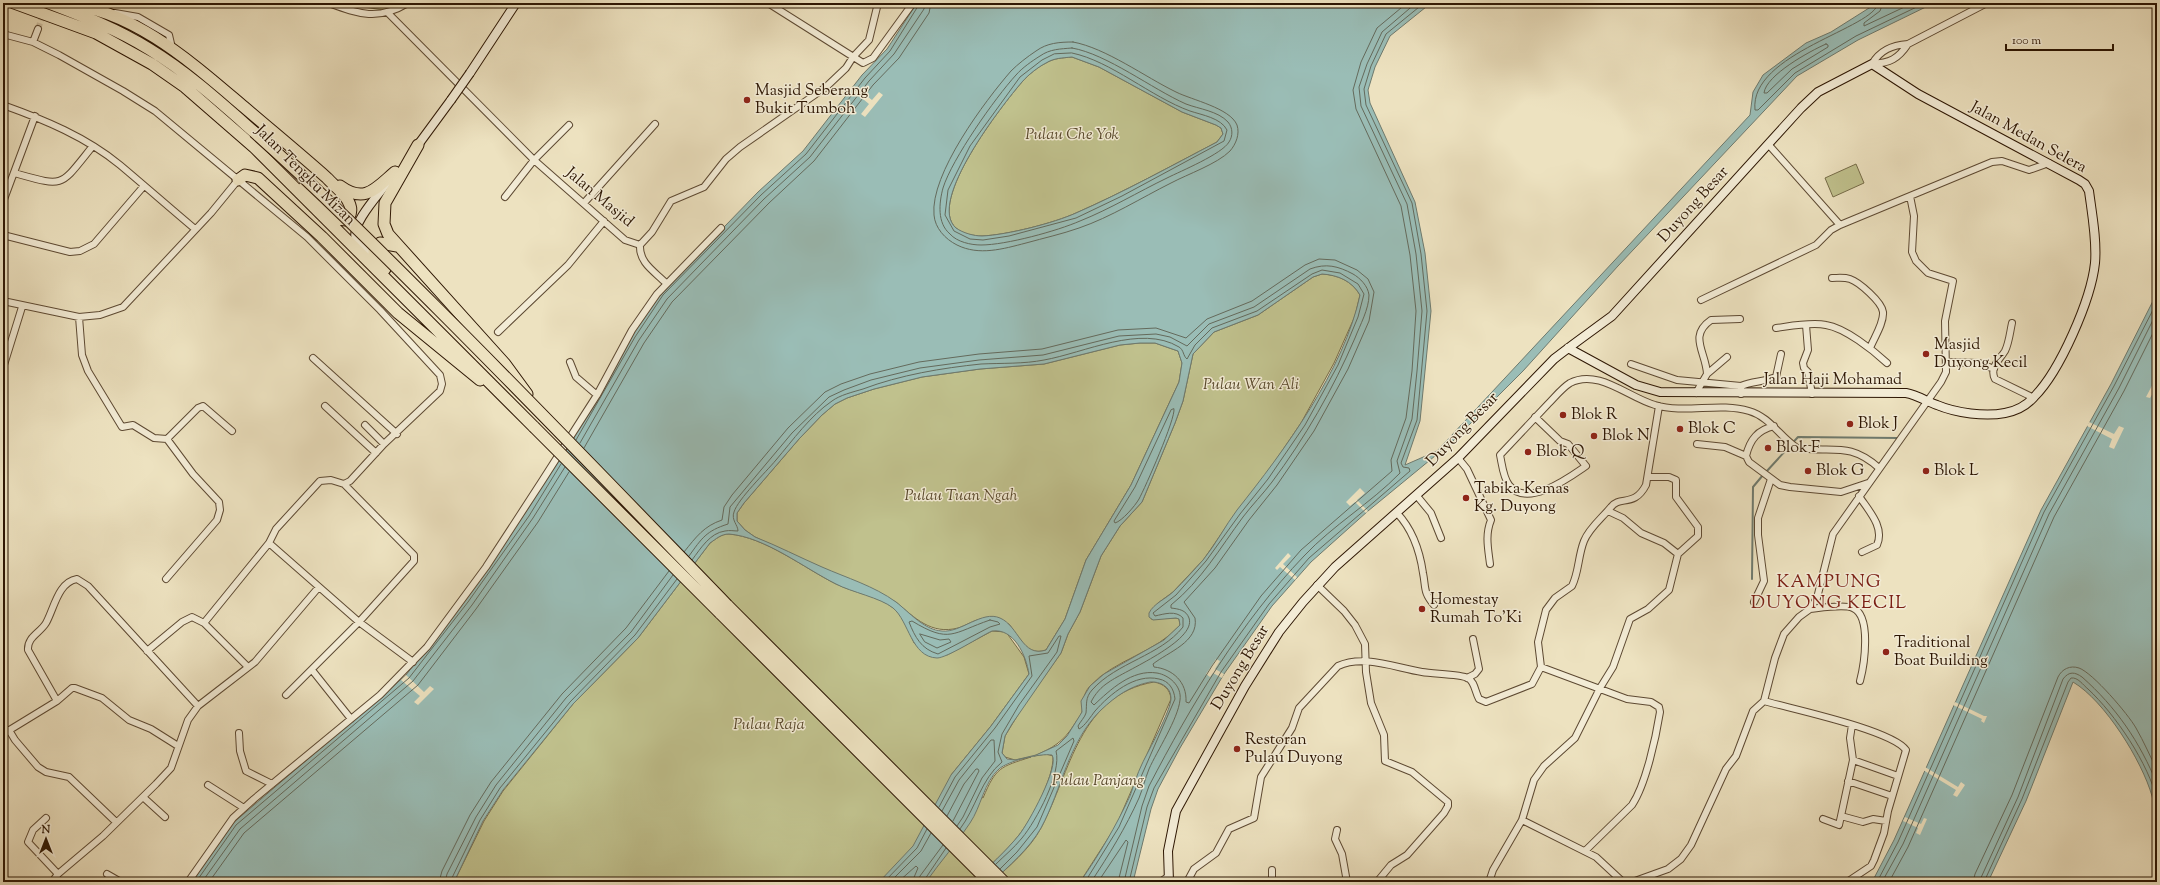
<svg xmlns="http://www.w3.org/2000/svg" width="2160" height="885" font-family="'Sorts Mill Goudy',serif">
  <style>
    .green { fill: #c0c18d; stroke: #766c48 }
    .water { fill: #9abdb6; stroke: #6e7a6e; fill-rule: evenodd }
    .pier { fill: #ede2c0 }
    .lines { fill: none; stroke-linecap: round; stroke-linejoin: round }
    .shore { stroke: #646a5c; stroke-width: 1 }
    .stream { stroke: #6e7a6e; stroke-width: 2 }
    .street-tunnel { stroke: #d0c3a4; stroke-width: 6; stroke-dasharray: 6 3; stroke-linecap: butt }
    .street-casing { stroke: #5d4932; stroke-width: 8 }
    .secondary-casing { stroke: #2d1603; stroke-width: 10 }
    .highway-casing { stroke: #2d1603; stroke-width: 13 }
    .street { stroke: #f3ecd6; stroke-width: 6 }
    .secondary { stroke: #f3ecd6; stroke-width: 8 }
    .highway { stroke: #ede2c0; stroke-width: 11 }
    .secondary-bridge-casing { stroke: #2d1603; stroke-width: 10; stroke-linecap: butt }
    .highway-bridge-casing { stroke: #2d1603; stroke-width: 13; stroke-linecap: butt }
    .secondary-bridge { stroke: #f3ecd6; stroke-width: 8 }
    .highway-bridge { stroke: #ede2c0; stroke-width: 11 }
    .poi-dot { fill: #8f2418; stroke: #f3ecd6; stroke-width: 1.5 }
    .labels { text-anchor: middle; dominant-baseline: central; stroke-width: 3; stroke-linejoin: round; paint-order: stroke }
    .poi-label { font-size: 16px; fill: #2d1603; stroke: #f3ecd6; text-anchor: start }
    .park-label { font-size: 16px; font-style: italic; fill: #59492c; stroke: #f3ecd6 }
    .street-label { font-size: 16px; fill: #2d1603; stroke: #f3ecd6 }
    .quarter-label { font-size: 18px; letter-spacing: 1px; fill: #7a1f14; stroke: #f3ecd6 }
  </style>
  <rect width="100%" height="100%" fill="#ede2c0"/>
  <filter id="stains"><feTurbulence type="fractalNoise" baseFrequency=".005" numOctaves="4"/><feColorMatrix values="0 0 0 0 .2 0 0 0 0 .09 0 0 0 0 .02 0 0 0 .5 -.17"/></filter>
  <radialGradient id="worn" r=".72"><stop offset=".6" stop-color="#630" stop-opacity="0"/><stop offset="1" stop-color="#630" stop-opacity=".3"/></radialGradient>
  <path class="green" d="M348,3H396L384,10L350,5Z
    M1072,57L1099,67L1182,112L1216,125L1221,128L1223,134L1217,142C1171,166 1124,192 1076,213C1054,223 1007,235 982,236C974,236 963,234 956,228C926,202 1003,104 1022,82C1028,75 1038,67 1046,63C1054,58 1062,58 1072,57Z
    M1856,164L1864,183L1833,197L1825,178Z
    M1322,274C1338,275 1352,281 1360,295L1355,316L1334,363L1301,423L1265,476L1237,511L1204,559L1173,592L1158,603L1151,619L1176,618L1179,619L1180,625C1156,653 1115,659 1090,686C1082,695 1084,702 1082,712C1081,716 1076,721 1074,725C1063,742 1053,748 1034,756L1046,754L1053,756C1054,778 1032,818 1019,835C1008,850 987,868 973,882H454L484,821L503,791L573,704L638,638L710,543C716,539 721,534 729,534C765,537 804,568 836,584C852,592 878,596 892,607C904,616 908,630 914,643L947,655L992,631L1006,632L1024,657L1029,674L991,726L951,775L983,798C996,767 1000,767 1031,757L1015,760L1005,757L1002,753L1005,736L1022,708L1061,653L1068,634L1080,612L1101,556L1120,526L1142,502L1175,423L1183,401L1193,354L1214,332L1258,315L1313,277Z
    M1140,343H1155L1178,351L1182,363L1179,382L1131,485L1086,560L1065,619L1046,650C1026,657 1019,637 1009,624C1001,623 989,618 981,619C974,620 965,626 958,628C931,635 915,618 896,602L755,537L745,530L737,521V513L744,503L799,439L822,415L835,404L847,398L874,389L922,377L980,369L1044,364L1120,345Z
    M1154,682C1164,684 1170,689 1171,699L1116,826L1080,882H992C1009,866 1030,849 1041,828C1071,771 1079,695 1154,682Z"/>
  <path class="water" d="M917,3H1431L1390,36L1375,67L1368,90L1370,103L1415,202L1425,253L1431,311L1420,421L1405,465L1437,451L1750,115L1753,92L1763,75L1806,43L1831,32L1877,3H1934L1858,40L1797,76L1618,266L1523,371L1452,442L1368,511L1311,562L1272,606L1224,674L1180,748L1158,789L1151,809L1133,882H1080C1099,855 1116,826 1130,796C1134,785 1137,774 1142,764C1148,751 1171,711 1171,698C1171,687 1160,681 1150,682C1130,686 1116,696 1101,710C1068,742 1062,789 1041,828C1029,849 1009,866 992,882H973C988,867 1006,851 1019,835C1028,824 1060,766 1052,755C1040,753 1008,761 999,769C984,782 981,807 970,823C957,843 940,862 926,882H879L913,846L951,775L991,726L1029,674C1026,655 1014,628 992,631C981,636 947,658 937,658C911,657 909,621 893,608C881,598 851,592 836,584C804,568 765,537 729,534C721,534 716,539 710,543L638,638L573,704L503,790L483,821L454,882H191L233,823L406,675L464,600L525,513L594,402L631,335L660,293L758,192L803,151L862,75L887,49ZM1072,57L1099,67L1182,112L1216,125L1221,128L1223,134L1217,142C1171,166 1124,192 1076,213C1054,223 1007,235 982,236C974,236 963,233 956,228C926,202 1003,104 1022,82C1028,75 1038,67 1046,63C1054,58 1062,58 1072,57ZM1322,274C1338,275 1352,281 1360,295C1344,370 1284,451 1237,510C1225,526 1216,544 1203,560C1194,570 1184,581 1174,591C1166,599 1154,603 1149,613V617L1153,620L1176,618L1179,619L1180,625L1164,640L1104,674L1090,686L1081,701L1082,712L1067,736L1058,745L1036,755L1015,760L1007,759L1002,753L1005,736L1012,724L1061,653L1068,634L1080,612L1101,556L1120,526L1142,502L1175,423L1183,401L1193,354L1214,332L1258,315L1313,277ZM1140,343H1155L1178,351L1182,363L1179,382L1131,485L1086,560L1065,619L1046,650C1022,658 1019,626 1000,618C982,610 961,633 942,631C924,630 909,612 896,602C874,586 847,578 822,567C799,557 778,546 755,537L745,530L737,521V513L744,503L799,439L822,415L835,404L847,398L874,389L922,377L980,369L1044,364L1120,345Z
    M2157,293V829C2156,818 2155,807 2152,796C2142,761 2105,701 2073,682L2026,801L1988,882H1872L1894,840L2041,510L2111,384Z"/>
  <path class="pier" d="M854,86L872,100L879,92L883,95L865,117L861,114L869,104L851,89Z
    M2157,376V386L2150,398L2146,397Z
    M2089,422L2114,434L2119,426L2124,428L2114,449L2109,447L2112,439L2087,426Z
    M1360,488L1365,493L1357,500L1368,511L1366,513L1355,502L1350,506L1346,502Z
    M1288,553L1291,556L1283,564L1297,577L1295,580L1280,567L1277,570L1275,568Z
    M1216,659L1220,661L1215,669L1224,674L1222,678L1213,673L1210,677L1206,674Z
    M406,675L424,692L430,686L434,689L418,705L414,702L420,696L401,680Z
    M1955,702L1984,716H1987L1984,723L1981,721L1982,719L1953,705Z
    M1925,767L1958,787L1961,782L1965,785L1957,797L1953,795L1956,790L1923,770Z
    M1905,817L1921,824L1924,818L1927,819L1920,835L1916,833L1918,828L1903,821Z"/>
  <g class="lines">
    <path class="shore" d="M1878,3C1876,28 1749,53 1755,110H1758L1795,73L1856,36L1925,3
      M1883,3L1880,11L1864,23V26L1913,3
      M1073,42C1106,48 1145,77 1176,92C1192,100 1230,108 1237,125C1240,134 1236,144 1230,151C1217,164 1188,174 1171,183C1141,198 1111,217 1079,228C1062,234 1044,238 1026,243C1003,249 979,256 957,245C945,239 935,228 934,215C930,174 985,101 1011,71C1018,64 1027,57 1036,51C1047,43 1059,42 1073,42Z
      M1826,44L1828,45V47L1792,69L1767,93H1764C1766,75 1810,51 1826,44Z
      M1072,48C1107,54 1152,89 1186,104C1199,109 1218,111 1228,122C1233,128 1233,136 1229,142C1222,154 1181,171 1167,178C1138,192 1110,209 1080,221C1057,231 1006,245 981,245C971,245 957,242 950,234C937,223 939,203 943,188C952,159 995,98 1016,75C1022,68 1032,61 1040,56C1050,49 1060,49 1072,48Z
      M1072,53C1111,61 1151,97 1190,111C1202,115 1221,118 1227,130L1224,141L1122,196L1076,218L1009,236L983,240L970,239L954,231L945,215L948,190L970,146L1020,77L1042,60L1054,54Z
      M1174,409C1176,418 1145,488 1139,499C1135,506 1122,521 1115,523L1114,521L1135,487L1171,410Z
      M576,440L635,337L663,295L761,195L806,154L865,78L890,51L920,3
      M580,443L639,340L667,299L764,199L810,157L869,81L894,54L924,9L925,3
      M584,448L644,343L672,302L769,203L814,161L873,85L899,58L929,13L931,3
      M684,552C696,537 704,526 722,520L724,507L732,495L788,428L825,392L841,384L870,374L919,362L979,354L1042,349L1118,330L1156,328L1186,338L1207,319L1252,301L1305,265L1319,259L1335,260L1357,270L1368,279L1374,292L1369,321L1348,369L1314,431L1277,485L1249,520L1215,568L1184,602L1195,618C1199,642 1168,652 1153,664L1154,667C1173,669 1187,682 1186,702L1189,703L1212,666L1261,596L1301,550L1392,471L1391,460L1406,418L1412,371L1416,311L1410,255L1401,206L1356,109L1353,90L1361,62L1377,28L1407,3
      M689,556C702,538 706,531 728,524L730,507L792,433L829,397L844,390L871,380L920,368L979,360L1043,355L1119,336L1156,334L1170,337L1187,346L1209,324L1254,307L1310,269C1326,263 1338,266 1353,274C1360,278 1368,286 1369,295C1369,309 1360,325 1355,338C1333,389 1305,438 1272,482C1263,494 1252,505 1243,517C1220,548 1201,581 1171,605V608C1179,609 1186,610 1189,618C1197,641 1124,671 1109,682C1101,687 1095,694 1091,702L1094,705C1110,690 1132,669 1157,673C1169,675 1182,686 1180,700C1178,719 1157,751 1149,769C1145,779 1143,788 1139,798C1126,827 1109,855 1091,882
      M692,560C701,548 710,533 725,531C730,530 734,531 738,531C738,525 731,520 734,512C738,499 766,472 776,460C793,440 810,416 832,401C840,395 853,392 863,389C900,375 942,368 981,364C1002,363 1024,364 1044,360C1084,353 1141,324 1179,347C1184,350 1183,356 1187,359L1195,345L1212,328L1257,311L1312,274L1322,270L1340,273L1358,284L1364,294L1358,317L1338,365L1305,425L1268,479L1240,514L1206,561L1176,595L1153,613L1155,616C1164,614 1176,610 1183,618V627C1160,656 1117,662 1092,690C1085,698 1087,704 1086,713C1085,717 1080,722 1078,726L1079,729C1085,726 1091,716 1095,711C1110,694 1135,673 1159,679C1169,681 1174,689 1175,699L1119,827L1085,882
      M990,620L998,622L1000,624L990,627L938,654C921,649 915,637 909,622L912,621C950,644 952,633 990,620Z
      M920,634L940,640L949,639L951,642L937,648L925,642Z
      M939,807L955,777L995,728L1032,676L1029,656L1048,653L1059,636H1061L1057,652L1019,705L1002,734L998,752L1002,762C981,779 976,808 960,829
      M942,811L959,780L991,740H994L995,761L982,778L963,817L957,826
      M947,816L964,784L976,769H978L979,771L953,821
      M996,864C1004,856 1014,848 1022,838C1036,821 1062,773 1056,751L1073,738L1074,741L1037,827L1017,852L1000,869
      M196,882L236,825L409,678L468,602L529,516L561,464
      M202,882L240,829L413,681L472,605L533,518L565,467
      M209,882L244,833L418,685L476,609L538,522L569,472
      M439,882L442,871L470,815L491,782L562,694L626,628L669,571
      M445,882L447,874L476,817L496,785L566,698L631,632L673,575
      M450,882L480,820L500,788L570,702L635,635L677,579
      M884,882L917,848L927,829
      M890,882L921,851L931,833
      M898,882L916,866L918,868L912,882
      M918,882L920,876L943,845
      M923,882L946,848
      M1098,882L1126,840L1128,842L1118,882
      M1124,882L1142,806L1149,786C1191,705 1241,622 1304,556C1333,525 1371,503 1400,473L1397,461L1412,419L1417,371L1422,311L1416,254L1407,204L1361,106L1359,87L1367,64L1382,32L1416,3
      M1129,882L1147,807L1154,788L1221,672L1269,604L1309,558L1410,471L1409,468L1403,467L1401,463L1417,420L1427,311L1421,254L1412,203L1366,105L1364,89L1371,66L1386,34L1424,3
      M1877,882L1898,842L2044,512L2114,386L2157,302
      M1882,882L1903,844L2049,514L2119,388L2157,312
      M1889,882L1908,847L2054,517L2124,391L2157,325
      M1973,882L1975,874L2012,795L2058,677C2062,669 2070,665 2079,668C2093,673 2128,714 2136,728C2144,742 2150,756 2157,770
      M1979,882L2018,797L2063,679C2069,671 2075,672 2082,677C2116,707 2140,742 2157,784
      M1984,882L2022,799L2068,682L2071,678C2078,677 2083,685 2088,689C2115,714 2149,764 2157,800"/>
    <path class="stream" d="M1766,472L1798,437L1898,438
      M1752,579L1753,487L1763,475"/>
    <path class="street-tunnel" d="M38,29L47,3"/>
    <defs>
      <path id="street" d="M328,3C359,14 378,21 408,3
        M768,3L863,63L873,58L913,3
        M115,13L138,17L169,35L172,48
        M388,13L534,160L625,240L640,245L652,232L671,201L704,187L726,159L740,147L826,87L846,68L853,57L869,40L878,3
        M3,34L33,42L59,55L123,91L155,111L307,237L380,310L440,375L442,384L440,391L384,444L350,481L344,484L331,480L320,481L276,529L269,543L359,622L413,662
        M33,42L38,29
        M1872,64C1880,50 1892,45 1908,44L1987,3
        M1872,64C1890,63 1898,59 1908,44
        M3,105C45,120 86,137 120,165C145,186 170,208 195,229
        M1768,144L1840,225L1992,162L2002,161L2029,170L2049,163
        M14,173C65,187 59,188 92,147
        M505,197L534,160L569,125
        M3,202L35,116
        M584,203L655,124
        M3,235L70,252L80,251L94,244L143,187
        M640,245C639,263 654,271 666,283
        M1832,278C1838,278 1844,277 1850,279C1859,282 1882,302 1883,312C1884,323 1874,338 1870,348
        M1701,300L1816,245L1831,230L1840,225
        M3,301L79,317L100,315L123,307L211,213L238,180
        M79,317L82,355L88,371L122,427L133,425L154,438L167,439L198,408L203,406L232,431
        M2012,323C2010,332 2009,343 2005,351C2000,359 1989,368 1995,379L2034,398
        M1806,325L1808,350L1803,363L1804,368L1808,372L1812,394
        M1776,328C1791,326 1811,322 1826,325C1845,328 1873,350 1887,363
        M498,332L568,265L604,221
        M313,358L397,434
        M570,362L576,377L597,395
        M1946,362L1979,363L1994,369
        M1631,364L1677,380L1741,386V394
        M3,368L22,307
        M1707,374L1727,357
        M1741,386C1752,381 1764,382 1776,377L1781,354
        M1696,393L1707,374C1706,352 1688,336 1711,320L1740,319
        M325,406L376,453
        M1535,417L1560,441L1568,444L1586,466C1570,477 1527,509 1509,485C1503,477 1502,464 1500,455C1516,438 1532,421 1548,404C1555,397 1562,388 1570,383C1598,368 1629,398 1655,405C1685,414 1719,402 1749,411C1770,417 1779,436 1797,448C1832,453 1849,441 1879,468
        M365,425L384,444
        M1774,426C1758,430 1750,439 1746,456L1749,462L1780,485L1790,487L1841,492L1868,483
        M1697,444L1725,447L1746,456
        M1458,458L1467,469L1491,520C1485,535 1488,548 1490,564
        M1417,496L1431,513L1441,538
        M1859,496C1868,510 1885,527 1877,545L1862,552
        M1608,511L1623,518L1641,533L1664,543L1678,554
        M1397,513C1412,529 1420,552 1423,573C1426,588 1423,592 1434,605
        M166,579L217,520L220,510L219,502L193,474L167,439
        M1317,585L1344,611L1355,625L1365,644L1366,672L1371,703L1384,735L1385,761L1412,772L1448,802V806L1444,813L1407,855L1391,865L1377,882
        M1754,602L1764,581L1758,535V518L1771,479
        M1810,609C1820,608 1844,604 1853,608C1872,616 1864,666 1860,681
        M204,623L269,543
        M147,651L182,622L192,617L204,623L248,667
        M1541,667L1627,699L1651,702L1659,707L1660,712C1656,737 1646,784 1632,805L1585,851
        M312,670L351,719
        M1467,678L1475,674L1479,669L1473,639
        M286,695L359,622L414,561V555L411,552L344,484
        M57,701L28,650C27,637 40,633 46,623C54,609 58,582 77,579L88,586L198,706
        M1764,701C1792,709 1892,730 1906,750L1888,811L1884,833L1874,860L1871,866L1847,882
        M1852,725L1850,738L1853,760L1841,816L1863,822L1873,819L1886,821
        M9,730L15,740L38,767L46,772L69,777L116,822
        M239,733L240,751L246,771L272,784
        M3,734L57,701L72,688H75L102,698L129,720L151,729L178,746
        M1853,760L1898,776
        M1848,781L1892,796
        M208,785L244,808
        M143,797L165,817
        M46,818L33,830L28,842L58,874
        M1823,819L1839,825L1841,816
        M1522,820L1596,857L1623,882
        M1337,830L1335,839L1342,854L1347,882
        M107,874L121,882
        M52,882L58,874L103,836L156,784L171,768L188,720L198,706L255,662L318,588
        M188,882L233,818L254,799L380,695L427,647L486,567L542,481L597,395L632,330L657,294L721,228
        M1160,882L1169,876
        M1187,882L1194,869L1216,853L1229,829L1254,818L1261,777L1292,728L1299,708L1338,666C1364,654 1396,668 1422,672C1433,674 1460,674 1468,678C1475,682 1475,692 1479,699L1486,702L1532,684L1541,667L1538,642L1546,610L1555,598L1572,586C1579,572 1578,556 1584,541C1589,528 1602,518 1611,507C1620,495 1634,508 1646,485L1659,406
        M1272,882V870
        M1489,882L1493,870L1522,820L1534,780L1544,766L1575,738L1600,688L1613,667L1630,619L1648,609L1669,590L1678,554L1698,536V527L1676,497V480L1669,477H1648
        M1632,882L1668,869L1681,859L1691,845L1726,769L1736,756L1753,711L1764,701L1775,658L1784,634L1799,617L1810,609L1817,598L1833,534L1941,382L1946,372L1945,321L1953,281L1928,273L1916,261L1912,252L1914,216L1910,196"/>
      <path id="secondary" d="M470,73L516,3
        M415,149L451,100
        M374,257C369,252 359,246 356,239C350,225 379,194 387,183
        M1169,882L1168,851L1176,811L1245,686L1279,632L1303,602L1335,567L1458,458L1554,359C1573,344 1593,330 1612,316L1801,108L1818,92L1872,64L1918,94L2079,180L2085,184L2089,191C2092,214 2097,240 2095,263C2091,300 2060,371 2034,397C2027,405 2016,411 2005,413C1985,417 1956,413 1937,405C1926,401 1917,395 1906,393L1660,392L1636,385L1568,348"/>
      <path id="highway" d="M14,3L96,33L152,64L185,87L254,147L534,427
        M49,3C83,16 117,29 149,49C187,72 220,102 254,132
        M63,3C134,10 192,63 244,107C272,131 300,154 327,178C336,188 357,202 349,217L346,220L338,219L304,187
        M418,145L385,203L384,224L388,234L505,364L527,394
        M238,180L245,175L258,178L322,237L398,313L480,380
        M340,186C365,204 375,189 395,172
        M385,269L374,257V249L380,243L397,246
        M727,605L1004,882
        M720,613L989,882"/>
    </defs>
    <use href="#street" class="street-casing"/>
    <use href="#secondary" class="secondary-casing"/>
    <use href="#highway" class="highway-casing"/>
    <use href="#street" class="street"/>
    <use href="#secondary" class="secondary"/>
    <use href="#highway" class="highway"/>
    <defs>
      <path id="secondary-bridge" d="M451,100L470,73"/>
      <path id="highway-bridge" d="M254,132C318,189 379,250 440,311C537,408 632,507 727,605
        M534,427L720,613"/>
    </defs>
    <use href="#secondary-bridge" class="secondary-bridge-casing"/>
    <use href="#highway-bridge" class="highway-bridge-casing"/>
    <use href="#secondary-bridge" class="secondary-bridge"/>
    <use href="#highway-bridge" class="highway-bridge"/>
  </g>
  <g class="poi-dot">
    <circle cx="747" cy="100" r="4"/>
    <circle cx="1926" cy="354" r="4"/>
    <circle cx="1563" cy="415" r="4"/>
    <circle cx="1850" cy="424" r="4"/>
    <circle cx="1680" cy="429" r="4"/>
    <circle cx="1594" cy="436" r="4"/>
    <circle cx="1768" cy="448" r="4"/>
    <circle cx="1528" cy="452" r="4"/>
    <circle cx="1808" cy="471" r="4"/>
    <circle cx="1926" cy="471" r="4"/>
    <circle cx="1466" cy="498" r="4"/>
    <circle cx="1422" cy="609" r="4"/>
    <circle cx="1886" cy="652" r="4"/>
    <circle cx="1237" cy="749" r="4"/>
  </g>
  <g class="labels">
    <g class="poi-label">
      <text x="755" y="91">Masjid Seberang<tspan x="755" dy="18">Bukit Tumboh</tspan></text>
      <text x="1934" y="345">Masjid<tspan x="1934" dy="18">Duyong Kecil</tspan></text>
      <text x="1571" y="415">Blok R</text>
      <text x="1858" y="424">Blok J</text>
      <text x="1688" y="429">Blok C</text>
      <text x="1602" y="436">Blok N</text>
      <text x="1776" y="448">Blok F</text>
      <text x="1536" y="452">Blok Q</text>
      <text x="1816" y="471">Blok G</text>
      <text x="1934" y="471">Blok L</text>
      <text x="1474" y="489">Tabika Kemas<tspan x="1474" dy="18">Kg. Duyong</tspan></text>
      <text x="1430" y="600">Homestay<tspan x="1430" dy="18">Rumah To’Ki</tspan></text>
      <text x="1894" y="643">Traditional<tspan x="1894" dy="18">Boat Building</tspan></text>
      <text x="1245" y="740">Restoran<tspan x="1245" dy="18">Pulau Duyong</tspan></text>
    </g>
    <g class="park-label">
      <text x="1072" y="135">Pulau Che Yok</text>
      <text x="1251" y="385">Pulau Wan Ali</text>
      <text x="961" y="496">Pulau Tuan Ngah</text>
      <text x="769" y="725">Pulau Raja</text>
      <text x="1098" y="781">Pulau Panjang</text>
    </g>
    <g class="street-label">
      <text transform="translate(2028 138) rotate(29)">Jalan Medan Selera</text>
      <text transform="translate(305 176) rotate(45)">Jalan Tengku Mizan</text>
      <text transform="translate(599 198) rotate(40)">Jalan Masjid</text>
      <text transform="translate(1694 205) rotate(-48)">Duyong Besar</text>
      <text x="1833" y="380">Jalan Haji Mohamad</text>
      <text transform="translate(1463 430) rotate(-46)">Duyong Besar</text>
      <text transform="translate(1241 668) rotate(-59)">Duyong Besar</text>
    </g>
    <g class="quarter-label">
      <text x="1829" y="583">KAMPUNG<tspan x="1829" dy="21">DUYONG KECIL</tspan></text>
    </g>
  </g>
  <rect width="2160" height="885" fill="none" stroke="#ede2c0" stroke-width="16"/>
  <rect x="4" y="4" width="2152" height="877" fill="none" stroke="#2d1603" stroke-width="2"/>
  <rect x="8" y="8" width="2144" height="869" fill="none" stroke="#2d1603"/>
  <g transform="translate(46 839)" stroke="#f3ecd6" stroke-width="3" paint-order="stroke">
  <path d="M0-3L7 15L0 10L-7 15Z" fill="#2d1603"/>
  <text y="-6" font-size="11" font-weight="bold" text-anchor="middle" fill="#2d1603">N</text>
  </g>
  <path d="M2006 44v6h107v-6" fill="none" stroke="#2d1603" stroke-width="2"/>
  <text x="2012" y="44" font-size="12" fill="#2d1603" stroke="#f3ecd6" stroke-width="3" paint-order="stroke">100 m</text>
  <rect width="100%" height="100%" filter="url(#stains)"/>
  <rect width="100%" height="100%" fill="url(#worn)"/>
</svg>
